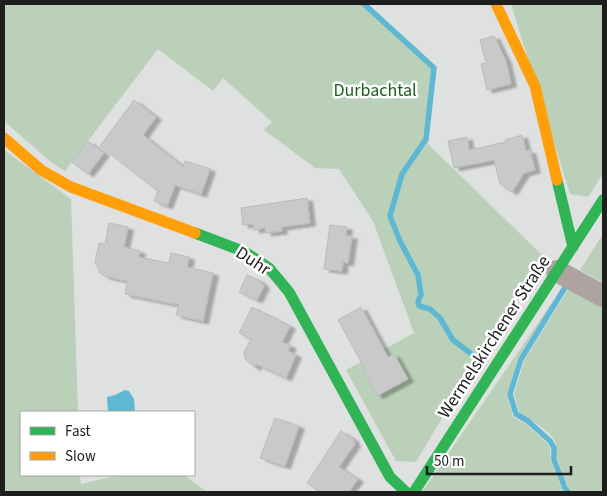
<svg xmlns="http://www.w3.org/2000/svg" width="607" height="496" font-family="'Source Sans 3',sans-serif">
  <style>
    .green { fill: #bad0b9 }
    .water { fill: #5eb8d3 }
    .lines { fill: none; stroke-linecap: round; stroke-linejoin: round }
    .stream { stroke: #5eb8d3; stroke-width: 5.5 }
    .building { fill: #c8c9c9; stroke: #bbbcbc; filter: url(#shadow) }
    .street { stroke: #afa3a1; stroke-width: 22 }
    .fast { stroke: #30b455; stroke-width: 11 }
    .slow { stroke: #ff9f0a; stroke-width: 11 }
    .labels { text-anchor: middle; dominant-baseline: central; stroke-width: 5; stroke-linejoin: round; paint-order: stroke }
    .park-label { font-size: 18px; fill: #1c5f1d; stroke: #fff }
    .street-label { font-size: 18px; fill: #1e1e1e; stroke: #fff }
  </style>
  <defs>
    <filter id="shadow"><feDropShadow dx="5.5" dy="3" stdDeviation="1" flood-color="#0004"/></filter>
  </defs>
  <rect width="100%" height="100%" fill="#dfe0e0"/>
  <path class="green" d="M4,4H368L436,66L428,144L546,259L475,363L416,462L396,461L346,370L414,333L373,221L339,169L315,168L264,130L272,122L223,78L213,91L158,49L65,171L52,163L4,121Z
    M511,4H603V174L588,197L570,194Z
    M4,150L71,199L78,412H21V475H80L81,484L118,475H184L207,492H4Z
    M603,234V283L580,270Z
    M564,285L518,358L507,394L513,417L526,424L547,443L550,449L551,461L563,492H422Z
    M569,288L603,306V492H572C566,484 561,471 558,460C556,453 558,445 553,438C545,428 530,419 519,412L514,394L525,359Z"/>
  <path class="water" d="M125,390L129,391L134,399L135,412H108L107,397L115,395Z"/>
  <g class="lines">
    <path class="stream" d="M364,4L434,68L426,139L402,174L390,216L400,241L418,275L421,295L418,301L419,306L430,309L440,318L453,340L478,359
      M566,286L521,359L510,394L516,414L528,421L550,441L554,448V460L565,488L568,492"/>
  </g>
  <path class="building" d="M494,36L506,61L511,84L487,90L481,64L486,63L480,40Z
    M134,100L156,117L143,135L183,167L185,161L210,169L201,194L175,185L167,206L154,201L158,191L100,146Z
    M522,135L526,151L530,150L535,170L524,173L512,192L500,184L494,160L454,168L448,141L467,137L469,150L506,142L505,140Z
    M88,141L104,153L88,174L72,162Z
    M307,198L310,223L281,227L282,231L266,233L265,228L254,230L253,224L243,225L241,208Z
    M109,223L128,227L124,247L140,251L139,257L169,263L171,253L189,257L187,267L213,273L203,321L176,315L179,305L125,294L127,281L105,276L100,273L95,262L99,243L105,244Z
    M330,225L347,227L346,236H352L348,263L343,262L342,271L324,269Z
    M247,275L260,281L264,286L257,300L239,292Z
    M252,307L290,326L282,342L291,346L288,351L296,355L286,378L256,364L255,368L245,359L244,353L251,339L239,333Z
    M361,307L388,357L394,354L408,379L377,396L363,370L365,369L338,320Z
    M275,418L299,426L285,466L260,458Z
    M341,431L353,439L355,444L339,467L358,479L349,492H320L307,483Z"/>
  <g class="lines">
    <path class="street" d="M557,271L603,296"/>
    <path class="fast" d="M557,180L573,247
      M195,233L245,252L269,268L289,292L390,477L406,492
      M414,492L603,200"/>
    <path class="slow" d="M496,4L535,86L557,180
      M4,138L41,170L71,187L195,233"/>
  </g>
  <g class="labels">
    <g class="park-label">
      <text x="375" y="90">Durbachtal</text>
    </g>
    <g class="street-label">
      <text transform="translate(253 261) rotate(33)">Duhr</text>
      <text transform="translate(494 337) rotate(-57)">Wermelskirchener Straße</text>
    </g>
  </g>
  <rect width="607" height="496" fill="none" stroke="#1e1e1e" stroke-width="10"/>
  <rect x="20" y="411" width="175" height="65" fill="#ffffff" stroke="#a5a5a5"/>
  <rect x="30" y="427" width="25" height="8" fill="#30b455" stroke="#a5a5a5"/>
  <text x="65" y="436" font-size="15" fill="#1e1e1e">Fast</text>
  <rect x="30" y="452" width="25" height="8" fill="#ff9f0a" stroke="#a5a5a5"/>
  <text x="65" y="461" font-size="15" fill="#1e1e1e">Slow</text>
  <path d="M427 466v8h144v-8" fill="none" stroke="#1e1e1e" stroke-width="2.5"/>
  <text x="434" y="466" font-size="15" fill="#1e1e1e" stroke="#ffffff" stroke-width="4" paint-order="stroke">50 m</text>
</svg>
